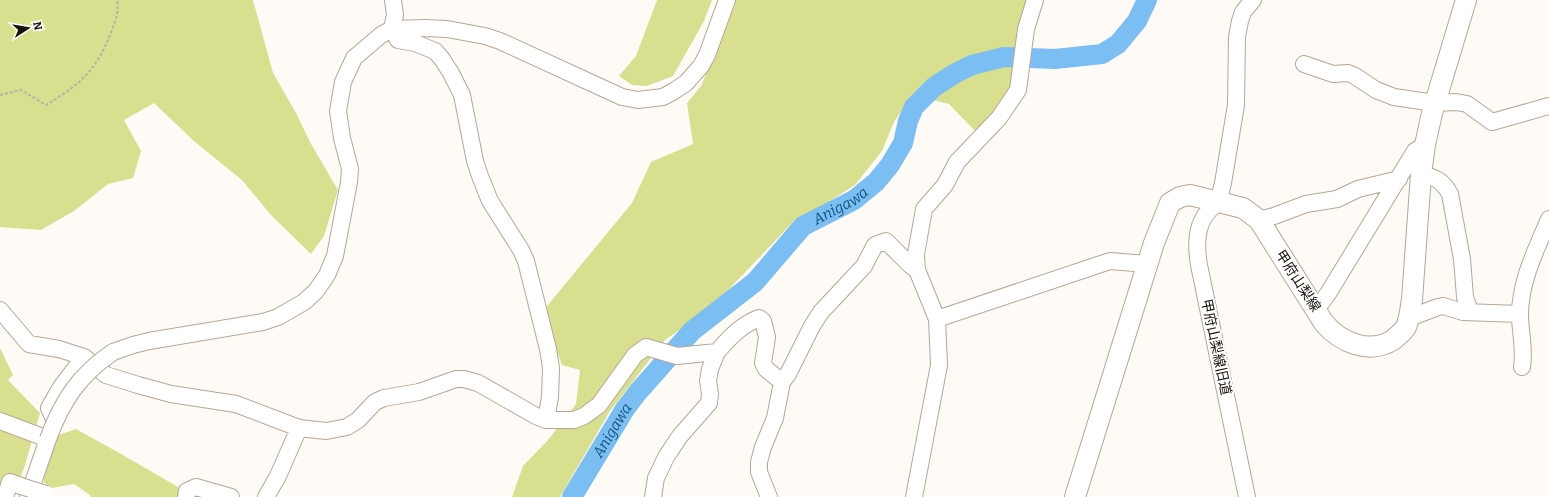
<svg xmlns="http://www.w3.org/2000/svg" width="1549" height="497" font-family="Bitter,'Noto Sans JP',serif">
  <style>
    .green { fill: #d8df8e }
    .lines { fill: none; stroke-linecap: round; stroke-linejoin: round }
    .river { stroke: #7abef3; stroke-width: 20 }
    .minor-casing { stroke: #b8a694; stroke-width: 18 }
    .major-casing { stroke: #b8a694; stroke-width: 22 }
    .path { stroke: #b6b1ac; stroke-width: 2; stroke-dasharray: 3 2; stroke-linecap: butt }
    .minor { stroke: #fff; stroke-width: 16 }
    .major { stroke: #fff; stroke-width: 20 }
    .minor-bridge-casing { stroke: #b8a694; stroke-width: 18; stroke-linecap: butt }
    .minor-bridge { stroke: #fff; stroke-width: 16 }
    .labels { text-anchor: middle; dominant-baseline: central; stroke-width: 4; stroke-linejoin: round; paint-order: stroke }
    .street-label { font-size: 14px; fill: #18120b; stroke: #fff }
    .water-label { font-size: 15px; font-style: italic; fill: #125580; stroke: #fff }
  </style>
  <rect width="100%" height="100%" fill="#fefaf6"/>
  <path class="green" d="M0,0H253L273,73L296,113L311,144L338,190L324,236L311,254L271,215L242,180L195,142L154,103L124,120L141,151L133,178L108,184L74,211L41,230L0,227Z
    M657,0H712L704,21L673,76L647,86L632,85L619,76L636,56Z
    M736,0H1030L1010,88L990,119L975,131L949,104L912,95L894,122L882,151L855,185L825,204L794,221L711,308L665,340L610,411L560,497H512L523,466L548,440L576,404L580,370L562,365L543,311L632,203L651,162L693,144L687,103L701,86Z
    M0,348L13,375L8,380L40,413L24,468L13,497H0Z
    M76,429L121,454L178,487L181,497H91L90,495L74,484L52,488L44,483L43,464L56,436Z"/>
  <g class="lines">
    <path class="river" id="s1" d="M572,497L625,409L638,392L692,331L755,282L803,226L854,200L876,182L890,165L903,143L908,121L914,107L934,87L954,74L972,65L1004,57L1055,59L1102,54L1118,44L1137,21L1147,0"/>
    <defs>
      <path id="minor" d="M393,0L395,15L392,29L398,40L415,43L435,51L442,59L451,73L462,95L475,161L480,176L490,201L521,250L526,261L548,349L551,368L550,397L546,420
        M1304,64L1333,74L1348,73L1355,76L1376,90L1394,97L1435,103L1456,102L1467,104L1492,122L1549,106
        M1421,174C1435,177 1443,181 1450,194L1462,259L1465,297L1470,312
        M1259,220L1274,216L1306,204L1337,199L1358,189L1399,179
        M0,310L29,344L59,349L84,357L106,375L138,385L171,394L236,404L299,428L326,431L347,427L358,420L375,402L384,398L419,392L456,379H464L478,383L536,416L546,420H574L584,416L599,405L635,355L646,347L677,356L717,352C729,338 741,325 759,318L763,321L767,337L763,363L766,369L782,382
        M1316,310L1329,292L1415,151L1425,145
        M1409,318L1438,307L1443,306L1463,312L1520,314
        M937,319L1110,261L1147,264
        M113,352L133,345L149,341L263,322L278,317L304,302L316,291L327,275L335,256L349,182L350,169L342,138L338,111L343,82L354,58L381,35L392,29L425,28L447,29L485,36L500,41L622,97L638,100L663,97L674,91L686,83L701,66L707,55L727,0
        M1522,367C1525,349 1520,332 1520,315C1520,281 1536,250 1549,219
        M0,421L48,439L28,497
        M55,421L49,408L61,387L84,357
        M5,497L10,482L21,486
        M186,497L187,491L196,487L231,497
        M266,497L278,476L299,428
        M653,497L656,478L666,457L680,436L709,403L710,394L708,381L710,369L717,352
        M769,497L759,472V462L763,447L775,418L782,382L788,374L812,326L821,312L864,266L875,245L886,241L909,264L917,270
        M914,497L939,365L937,319L917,270L916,254L924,209L945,185L957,162L999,118L1018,90L1026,29L1035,0
        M1247,497L1199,265C1195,241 1196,217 1218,203L1223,183L1236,105L1237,37L1240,21L1243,12L1253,0"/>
      <path id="major" d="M1075,497L1154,243L1170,203L1180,197L1190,195L1243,208L1259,220L1324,323C1340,342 1369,355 1393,340C1397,336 1403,332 1406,327C1410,318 1410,309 1412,300L1421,174L1425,145L1432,113L1466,0"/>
    </defs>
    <use href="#minor" class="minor-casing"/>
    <use href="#major" class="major-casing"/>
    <path class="path" d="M0,95L21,90L46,105C81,84 97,70 112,30C116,18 119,13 117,0"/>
    <use href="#minor" class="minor"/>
    <use href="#major" class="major"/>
    <defs>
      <path id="minor-bridge" d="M48,439C62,401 79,375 113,352
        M21,486L46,494"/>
    </defs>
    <use href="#minor-bridge" class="minor-bridge-casing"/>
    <use href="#minor-bridge" class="minor-bridge"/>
  </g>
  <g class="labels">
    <g class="street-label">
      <text transform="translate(1298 281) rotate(57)">甲府山梨線</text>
      <text transform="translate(1216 347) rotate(78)">甲府山梨線旧道</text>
    </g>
    <g class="water-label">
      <text stroke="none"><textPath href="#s1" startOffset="402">Anigawa</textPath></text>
      <text stroke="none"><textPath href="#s1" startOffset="78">Anigawa</textPath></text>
    </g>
  </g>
  <g transform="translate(28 28) rotate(78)" stroke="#ffffff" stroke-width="3" paint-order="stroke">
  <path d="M0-3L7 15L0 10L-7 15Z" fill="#18120b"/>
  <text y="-6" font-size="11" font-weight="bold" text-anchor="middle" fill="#18120b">N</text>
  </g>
</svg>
